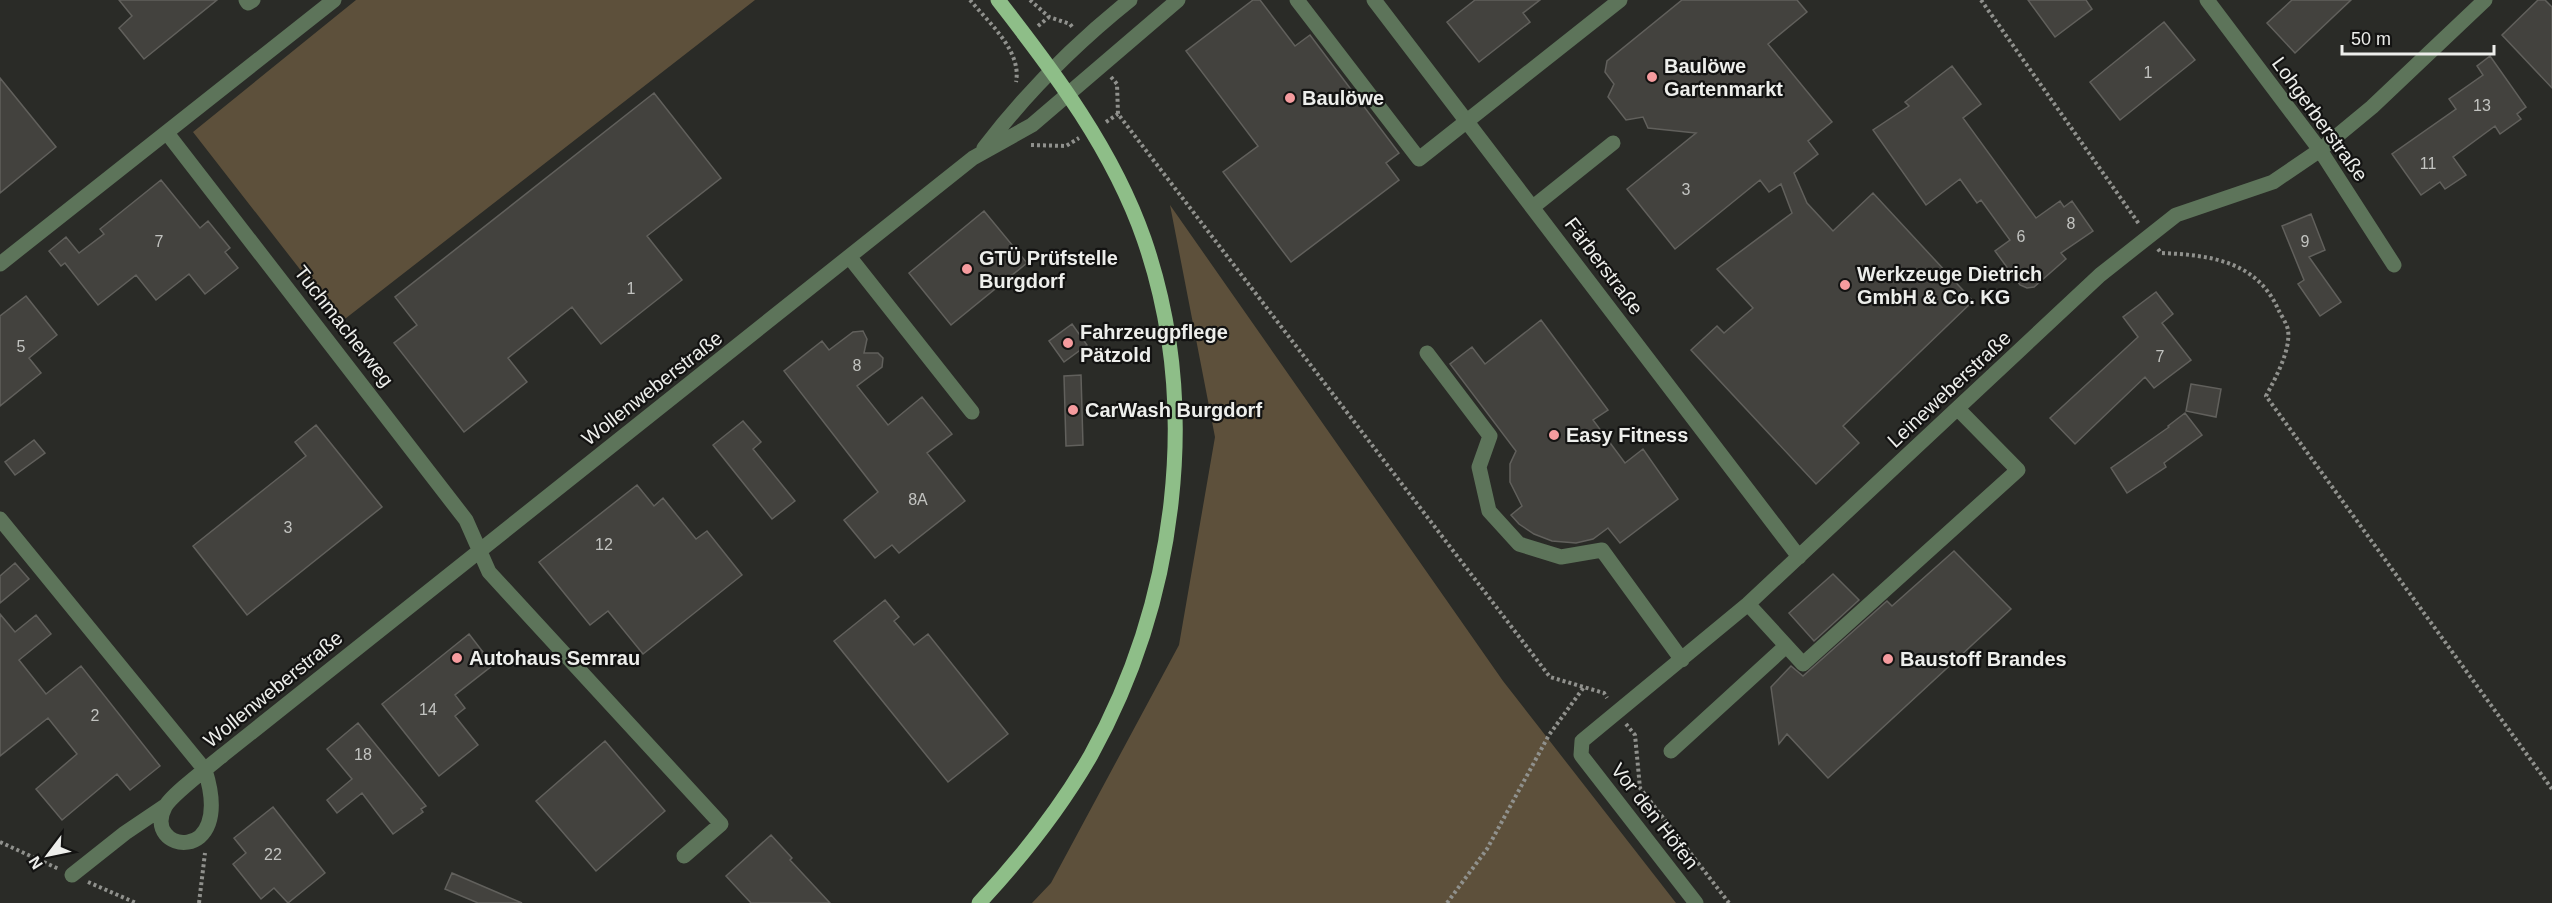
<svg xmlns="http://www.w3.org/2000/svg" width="2552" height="903" font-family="Arial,sans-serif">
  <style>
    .green { fill: #5d503b }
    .building { fill: #43423e; stroke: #61605c; stroke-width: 1.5 }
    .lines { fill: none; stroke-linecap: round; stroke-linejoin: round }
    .path { stroke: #90918d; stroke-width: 4; stroke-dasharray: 3 3; stroke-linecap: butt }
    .minor { stroke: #5d745a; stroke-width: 15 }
    .major { stroke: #8ebe88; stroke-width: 15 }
    .poi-dot { fill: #f59b9e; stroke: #131312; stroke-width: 2 }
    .labels { text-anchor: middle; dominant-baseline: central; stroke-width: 4.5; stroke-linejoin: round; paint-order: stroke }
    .number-label { font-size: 16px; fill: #c2c3c0 }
    .poi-label { font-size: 20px; font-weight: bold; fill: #edeeeb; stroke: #131312; text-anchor: start }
    .street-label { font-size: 20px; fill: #edeeeb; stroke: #131312 }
  </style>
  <rect width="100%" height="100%" fill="#2a2b27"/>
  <path class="green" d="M356,0H755L341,322L193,132Z
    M1170,205L1503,681L1676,903H1032L1051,883L1179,645L1215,437Z"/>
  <path class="building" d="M119,0H217L144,59L119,28L132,16Z
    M1253,0H1260L1295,46L1310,35L1399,153L1386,163L1399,180L1291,262L1223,172L1258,146L1186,51Z
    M1475,0H1540L1523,13L1530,22L1479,62L1447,22Z
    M1682,0H1797L1807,12L1768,44L1832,122L1808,141L1818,154L1794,173L1807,203L1833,231L1873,193L1973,301L1843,426L1859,443L1816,484L1691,350L1717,326L1724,333L1753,308L1717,269L1792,213L1781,184L1769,192L1760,180L1675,249L1627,189L1696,133L1648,128L1643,117L1626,120L1608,97L1614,84L1605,72L1607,61Z
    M2028,0H2086L2092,9L2055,37Z
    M2292,0H2351L2295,53L2267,23Z
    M2538,0H2545L2552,7V88L2502,35Z
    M2164,22L2195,60L2120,120L2090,82Z
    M2490,56L2526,107L2517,114L2521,119L2500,134L2495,126L2453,157L2466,175L2445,189L2440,182L2421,195L2392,154L2456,109L2449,99L2483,75L2477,66Z
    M1952,66L1981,104L1963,118L2036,218L2060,201L2064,207L2072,201L2093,231L2061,253L2066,259L2034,287L2027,288L2020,285L1995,251L2010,240L1981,200L1977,203L1960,179L1926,205L1873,130L1909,106L1905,102Z
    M0,78L56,147L0,193Z
    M654,93L721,178L647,236L682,280L601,344L572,307L508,358L527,382L464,432L394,343L417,325L395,297Z
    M161,180L200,228L208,221L230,248L225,252L238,268L205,294L189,274L156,300L136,275L98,305L65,263L61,266L49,251L66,237L79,253L104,234L100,229Z
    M984,211L1027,263L951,325L909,273Z
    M2311,214L2325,250L2309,257L2341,302L2320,316L2298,284L2304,280L2282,226Z
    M2156,292L2173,314L2162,323L2191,360L2154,388L2145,377L2075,444L2050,418L2138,337L2123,317Z
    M26,296L57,335L29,358L41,373L0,406V316Z
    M1541,320L1608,410L1593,420L1625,463L1643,449L1678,499L1620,543L1608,528L1593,539L1576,543L1552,541L1534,534L1519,524L1511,515L1522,506L1510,482V464L1516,451L1450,364L1472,347L1485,364Z
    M1072,324L1087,345L1064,362L1049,341Z
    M863,331L867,339L864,353H878L883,358L882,367L857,386L888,425L922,397L952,434L927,453L965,501L899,553L892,545L875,558L844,520L878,492L784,371L822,341L829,350L853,332Z
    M1081,375L1083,445L1066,446L1064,376Z
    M2191,384L2221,389L2216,417L2186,411Z
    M2185,413L2202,435L2164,463L2166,467L2127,493L2111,468L2169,427L2168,426Z
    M743,421L761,442L753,449L795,501L772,519L713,445Z
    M316,425L382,507L247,615L193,546L306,456L295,442Z
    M34,440L45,453L15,475L5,462Z
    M637,485L654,506L663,498L696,539L707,531L742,575L643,654L608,611L590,625L539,562Z
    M1954,551L2011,609L1828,778L1787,734L1779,744L1771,687L1791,666L1803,676L1887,601L1892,606Z
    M15,563L29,579L0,603V576Z
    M1833,574L1859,600L1814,641L1789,613Z
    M885,600L899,617L894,621L914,645L928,634L1008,734L948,782L834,641Z
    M0,614L15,632L36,615L51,634L19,660L46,694L81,666L160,766L130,790L117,774L62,820L36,789L77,754L48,718L0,756Z
    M469,634L493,665L455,695L465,708L455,716L478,745L439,776L382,704Z
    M358,723L426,806L421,809L423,812L393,834L362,793L337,813L327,800L352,779L327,749Z
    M605,741L665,811L596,871L536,801Z
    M273,807L325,873L288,903L274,888L261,899L233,864L246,853L234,838Z
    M771,835L792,858L790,860L830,903H751L726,876Z
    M452,873L522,903H478L445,889Z"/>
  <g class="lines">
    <path class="path" d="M970,0C989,23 1022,51 1016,82
      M1030,0L1049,17L1070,24L1073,28
      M1981,0L2139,224
      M1038,26L1049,17
      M1111,77L1117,84L1118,114L1550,677L1604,693L1607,698
      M1106,122L1118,114
      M1031,145L1066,146L1079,138
      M2158,249L2161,253C2208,255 2256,260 2278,309C2281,315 2287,324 2288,330C2291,350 2275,379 2266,396L2552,789
      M1626,724L1635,735L1640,788L1729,903
      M0,842L59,869
      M88,882L136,903
      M199,903L205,853
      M1447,903L1487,849L1549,735L1584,687"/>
    <path class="minor" d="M246,0L248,3L253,0
      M1297,0L1419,159L1620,0
      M1374,0L1799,557
      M2207,0L2320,150L2394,265
      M167,133L466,520L489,572L721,824L684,856
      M984,148C1027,92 1075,44 1130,0
      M1533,207L1613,143
      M851,259L972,412
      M0,264L334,0
      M1427,353L1490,436L1479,467L1489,511L1519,544L1561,557L1602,550L1682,660
      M0,519L205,770C236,868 141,852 165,807C171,795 210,766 223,755L973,158L1032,125L1178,0
      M1748,604L1803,664L2018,470L1958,409
      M1671,751L1786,646
      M72,875L125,833L165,806
      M1696,903L1581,755L1582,741L1748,604L2100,275L2176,215L2273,182L2320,150L2372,107L2485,0"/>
    <path class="major" d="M979,903C1021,858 1060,809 1091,755C1176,601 1202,407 1144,239C1113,150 1055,73 998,0"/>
  </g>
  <g class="poi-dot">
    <circle cx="1652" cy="77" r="6"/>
    <circle cx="1290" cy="98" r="6"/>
    <circle cx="967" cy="269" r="6"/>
    <circle cx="1845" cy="285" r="6"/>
    <circle cx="1068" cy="343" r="6"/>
    <circle cx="1073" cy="410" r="6"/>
    <circle cx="1554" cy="435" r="6"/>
    <circle cx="457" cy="658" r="6"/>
    <circle cx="1888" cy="659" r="6"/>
  </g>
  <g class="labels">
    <g class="number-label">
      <text x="2148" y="72">1</text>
      <text x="2482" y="105">13</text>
      <text x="2428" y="163">11</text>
      <text x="1686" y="189">3</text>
      <text x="2071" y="223">8</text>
      <text x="2021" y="236">6</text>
      <text x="159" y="241">7</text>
      <text x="2305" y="241">9</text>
      <text x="631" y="288">1</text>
      <text x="21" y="346">5</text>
      <text x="2160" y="356">7</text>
      <text x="857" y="365">8</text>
      <text x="918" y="499">8A</text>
      <text x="288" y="527">3</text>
      <text x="604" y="544">12</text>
      <text x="428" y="709">14</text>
      <text x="95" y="715">2</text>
      <text x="363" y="754">18</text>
      <text x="273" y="854">22</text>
    </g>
    <g class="poi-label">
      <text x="1664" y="66">Baulöwe<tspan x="1664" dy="23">Gartenmarkt</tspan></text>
      <text x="1302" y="98">Baulöwe</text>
      <text x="979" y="258">GTÜ Prüfstelle<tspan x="979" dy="23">Burgdorf</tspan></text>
      <text x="1857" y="274">Werkzeuge Dietrich<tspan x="1857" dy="23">GmbH &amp; Co. KG</tspan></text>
      <text x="1080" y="332">Fahrzeugpflege<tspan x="1080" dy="23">Pätzold</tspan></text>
      <text x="1085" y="410">CarWash Burgdorf</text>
      <text x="1566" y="435">Easy Fitness</text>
      <text x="469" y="658">Autohaus Semrau</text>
      <text x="1900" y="659">Baustoff Brandes</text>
    </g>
    <g class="street-label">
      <text transform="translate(2320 119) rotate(54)">Lohgerberstraße</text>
      <text transform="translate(1604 266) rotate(53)">Färberstraße</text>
      <text transform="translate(344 326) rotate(52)">Tuchmacherweg</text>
      <text transform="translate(652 388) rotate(-38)">Wollenweberstraße</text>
      <text transform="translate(1949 389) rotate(-43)">Leineweberstraße</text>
      <text transform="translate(273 689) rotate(-39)">Wollenweberstraße</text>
      <text transform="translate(1655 816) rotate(52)">Vor den Höfen</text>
    </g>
  </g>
  <g transform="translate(48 855) rotate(238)" stroke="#131312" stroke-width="4.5" paint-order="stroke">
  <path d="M0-4.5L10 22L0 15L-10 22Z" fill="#edeeeb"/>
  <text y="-9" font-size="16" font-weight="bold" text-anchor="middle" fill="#edeeeb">N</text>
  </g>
  <path d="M2342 45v9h152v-9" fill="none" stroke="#edeeeb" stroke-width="3"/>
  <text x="2351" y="45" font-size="18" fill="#edeeeb" stroke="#131312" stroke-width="4.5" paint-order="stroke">50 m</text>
</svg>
